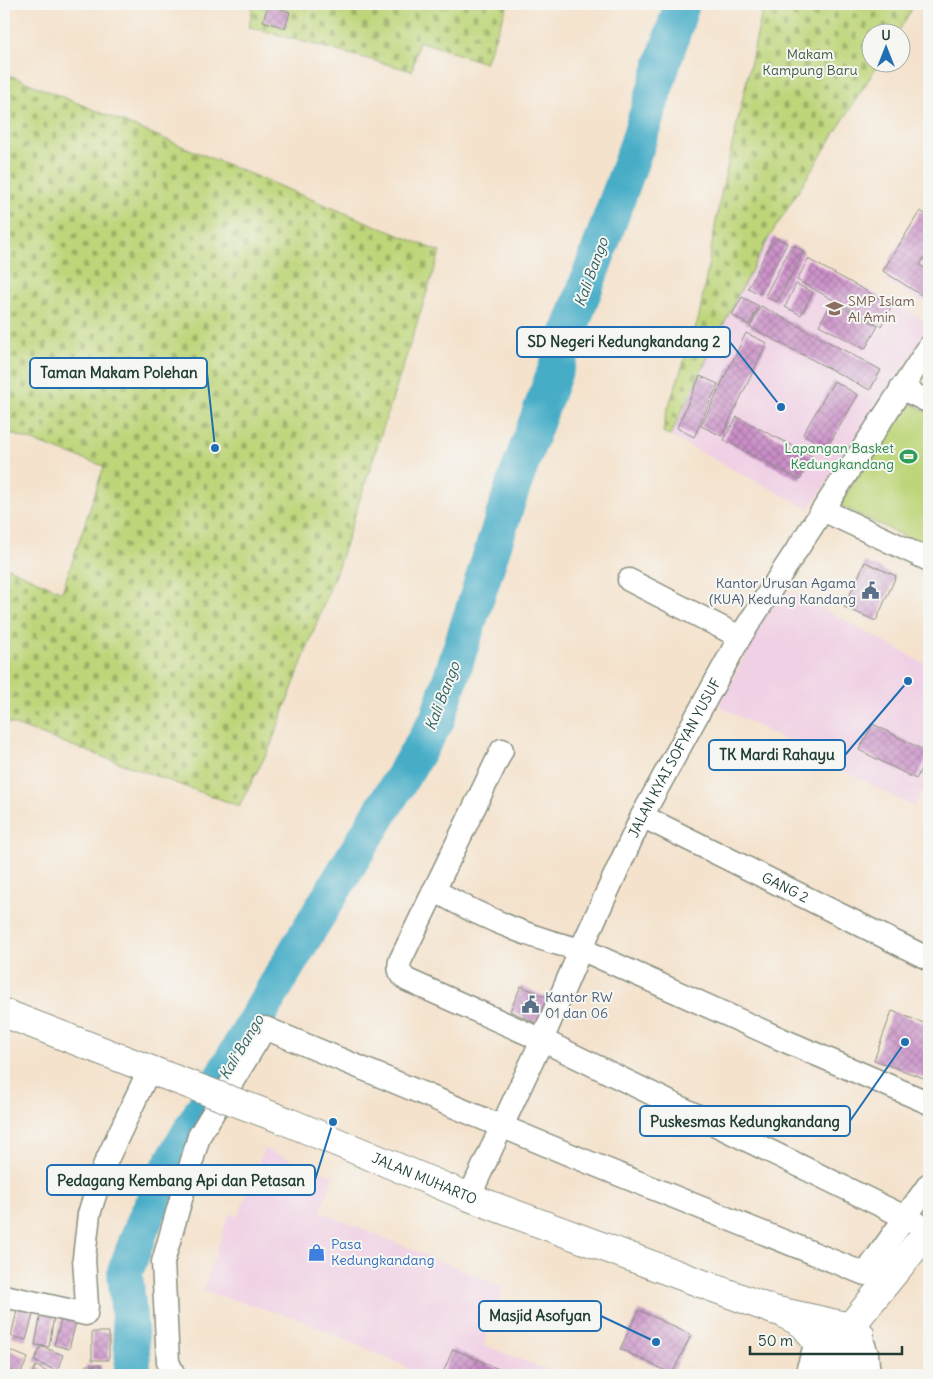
<svg xmlns="http://www.w3.org/2000/svg" width="933" height="1379" font-family="Delius,sans-serif">
  <style>
    .built { fill: #f0d0e4 }
    .cemetery { fill: url(#cemetery-stones); stroke: #6e8956 }
    .green { fill: #bed579; stroke: #6e8956 }
    .lines { fill: none; stroke-linecap: round; stroke-linejoin: round }
    .river { stroke: #47adc7; stroke-width: 36 }
    .building { fill: url(#building-cross-hatch) }
    .street-casing { stroke: #8a9080; stroke-width: 25 }
    .primary-casing { stroke: #8a9080; stroke-width: 30 }
    .street { stroke: #fff; stroke-width: 22 }
    .primary { stroke: #fff; stroke-width: 28 }
    .primary-bridge-casing { stroke: #8a9080; stroke-width: 30; stroke-linecap: butt }
    .primary-bridge { stroke: #fff; stroke-width: 28 }
    .labels { text-anchor: middle; dominant-baseline: central; stroke-width: 4; stroke-linejoin: round; paint-order: stroke }
    .park-label { font-size: 14px; fill: #3f5b42; stroke: #f6f6f2 }
    .education-label { font-size: 14px; fill: #785e54; stroke: #f6f6f2; text-anchor: start }
    .leisure-label { font-size: 14px; fill: #27864d; stroke: #f6f6f2; text-anchor: end }
    .service-label { font-size: 14px; fill: #4e5e75; stroke: #f6f6f2; text-anchor: end }
    .street-label { font-size: 14px; fill: #1f3d34; stroke: #f6f6f2 }
    .shop-label { font-size: 14px; fill: #366cbe; stroke: #f6f6f2; text-anchor: start }
    .water-label { font-size: 15px; font-style: italic; fill: #2b5f60; stroke: #f6f6f2 }
    .leader { fill: none; stroke: #1f6fb2; stroke-width: 2 }
    .callout-dot { fill: #1f6fb2; stroke: #f6f6f2; stroke-width: 2 }
    .callout { fill: #f6f6f2; stroke: #1f6fb2; stroke-width: 2 }
    .callout-label { font-size: 15px; text-anchor: middle; font-weight: bold; fill: #1f3d34 }
  </style>
  <defs>
    <pattern id="cemetery-stones" width="16" height="16" patternUnits="userSpaceOnUse" patternTransform="scale(1.25)"><rect width="16" height="16" fill="#bed579"/><path d="M2 7V4a2 2 0 0 1 4 0v3zM10 15v-3a2 2 0 0 1 4 0v3z" fill="#9aae64"/></pattern>
    <pattern id="building-cross-hatch" width="8" height="8" patternUnits="userSpaceOnUse" patternTransform="scale(1.25)"><rect width="8" height="8" fill="#cb8fc8"/><path d="M0 0l8 8M0 8l8-8" fill="none" stroke="#a476a3"/></pattern>
  </defs>
  <rect width="100%" height="100%" fill="#f6f6f2"/>
  <filter id="ink" filterUnits="userSpaceOnUse"><feTurbulence type="fractalNoise" baseFrequency=".02" numOctaves="2"/><feDisplacementMap in="SourceGraphic" scale="10" xChannelSelector="R" yChannelSelector="G"/><feConvolveMatrix kernelMatrix="1 2 1 2 8 2 1 2 1" color-interpolation-filters="sRGB"/></filter>
  <filter id="wash" filterUnits="userSpaceOnUse"><feTurbulence type="fractalNoise" baseFrequency=".0096" numOctaves="4" result="noise"/><feDisplacementMap in="SourceGraphic" scale="20" xChannelSelector="R" yChannelSelector="G"/><feGaussianBlur stdDeviation="1.12" result="paint"/><feColorMatrix in="noise" values="0 0 0 0 0 0 0 0 0 0 0 0 0 0 0 0 0 1.4 0 .05"/><feComposite in="paint" operator="in"/></filter>
  <g filter="url(#wash)">
    <rect width="100%" height="100%" fill="#f4e2cc"/>
    <path class="built" d="M929,210V305L884,280Z
      M770,236L929,323V327L897,378L809,509L670,436L738,295Z
      M785,593H794L929,666V795L922,791L914,807L719,706L775,597Z
      M264,1149L333,1176L321,1212L503,1287L483,1345L561,1375H404L407,1367L299,1319L203,1291L229,1214L238,1216Z"/>
    <path class="cemetery" d="M253,4H508L485,63L419,41L412,71L249,27Z
      M764,4H915L898,32H870V62L879,63L770,236L738,295L670,436L663,432L666,414L699,317L721,194Z
      M4,73L440,252L339,564L270,747L239,806L4,721V566L62,592L104,466L4,431Z"/>
    <path class="green" d="M907,401L929,413V548L839,505Z"/>
    <g class="lines">
      <path class="river" d="M131,1375L133,1362L125,1272L143,1224L168,1169L299,946L437,720L511,492L637,145L682,4"/>
    </g>
    <g id="blocks">
      <path class="building" d="M268,5L290,12L285,28L263,21Z
        M920,211L929,216V249L920,265L929,271V300L883,271Z
        M774,237L787,243L760,294L748,288Z
        M792,245L804,251L777,302L765,296Z
        M808,259L892,305L881,326L797,280Z
        M796,284L813,292L801,315L785,307Z
        M742,297L759,306L749,325L732,315Z
        M832,302L878,326L865,349L819,325Z
        M761,306L881,370L870,390L750,327Z
        M746,333L767,343L722,436L701,426Z
        M700,376L718,384L694,437L677,428Z
        M834,381L858,395L827,448L803,434Z
        M737,417L812,456L800,480L724,440Z
        M865,562L896,576L876,621L844,607Z
        M873,724L929,753L916,779L859,750Z
        M521,986L552,1000L541,1025L510,1011Z
        M892,1011L929,1025V1080L874,1060Z
        M18,1307L34,1311L26,1340L11,1336Z
        M42,1307L55,1310L49,1347L35,1345Z
        M64,1310L78,1314L69,1349L54,1345Z
        M639,1310L691,1335L672,1374L620,1349Z
        M92,1332H109V1360H92Z
        M41,1346L63,1355L57,1371L34,1361Z
        M4,1348L28,1358L20,1375L4,1367Z
        M453,1349L512,1375H442Z
        M86,1365H101V1375H86Z
        M36,1366L53,1375H31Z"/>
    </g>
  </g>
  <g filter="url(#ink)">
    <use href="#blocks" fill-opacity="0" stroke="#8a9080" stroke-width="1"/>
    <g class="lines">
      <defs>
        <g id="street">
          <path d="M901,388L929,402"/>
          <path d="M823,510L929,560"/>
          <path d="M629,580L740,637"/>
          <path d="M502,750L400,961C398,970 400,974 407,980L542,1040L917,1223"/>
          <path id="s1" d="M642,816L929,959"/>
          <path d="M434,890C463,907 493,921 525,933C545,940 561,946 581,949L783,1040L929,1103"/>
          <path id="s2" d="M469,1197L542,1040L581,949L642,816L740,637L929,347"/>
          <path d="M4,1296L86,1314L87,1306L84,1258L89,1214L104,1166L149,1070"/>
          <path d="M860,1334L867,1354L869,1375"/>
          <path d="M174,1375L168,1362L163,1262L199,1136L265,1028L573,1156L865,1274L929,1184"/>
          <path d="M806,1375L821,1326"/>
        </g>
        <g id="primary">
          <path d="M4,1013L164,1075"/>
          <path id="s3" d="M286,1121L469,1197L773,1310L850,1327L860,1334L849,1375"/>
          <path d="M786,1315C803,1323 806,1325 816,1342"/>
          <path d="M825,1375L837,1343L929,1230"/>
        </g>
      </defs>
      <use href="#street" class="street-casing"/>
      <use href="#primary" class="primary-casing"/>
      <use href="#street" class="street"/>
      <use href="#primary" class="primary"/>
      <defs>
        <path id="primary-bridge" d="M164,1075L286,1121"/>
      </defs>
      <use href="#primary-bridge" class="primary-bridge-casing"/>
      <use href="#primary-bridge" class="primary-bridge"/>
    </g>
  </g>
  <defs>
    <symbol id="school-bare" viewBox="-9 -9 18 18"><path d="M0-5L7-2L0 1L-7-2ZM-4 1L0 2.5L4 1V4Q0 6-4 4Z" fill="#8d6e63" stroke="#f6f6f2" stroke-width="2.5" paint-order="stroke"/></symbol>
    <symbol id="stadium-bare" viewBox="-9 -9 18 18"><path d="M0-5a6.5 5 0 1 0 0 10a6.5 5 0 1 0 0-10ZM-3.5-1.8h7v3.6h-7Z" fill="#2e9e5b" stroke="#f6f6f2" stroke-width="2.5" paint-order="stroke"/></symbol>
    <symbol id="civic-bare" viewBox="-9 -9 18 18"><path d="M-.6-6.5H3V-4.5H.6V-3L4-1V1h2V6H-6V1h2V-1L-.6-3ZM-1.2 2.5V6h2.4V2.5Z" fill="#5c6f8a" stroke="#f6f6f2" stroke-width="2.5" paint-order="stroke"/></symbol>
    <symbol id="shop-bare" viewBox="-9 -9 18 18"><path d="M-5-2.5h2.3a2.7 3.5 0 0 1 5.4 0H5L5.5 6h-11ZM-1.5-2.5h3a1.5 2.3 0 0 0-3 0Z" fill="#3f7fe0" stroke="#f6f6f2" stroke-width="2.5" paint-order="stroke"/></symbol>
  </defs>
  <g fill-rule="evenodd">
    <use href="#school-bare" x="822" y="296" width="25" height="25"/>
    <use href="#stadium-bare" x="896" y="444" width="25" height="25"/>
    <use href="#civic-bare" x="858" y="578" width="25" height="25"/>
    <use href="#civic-bare" x="518" y="992" width="25" height="25"/>
    <use href="#shop-bare" x="304" y="1240" width="25" height="25"/>
  </g>
  <g class="labels">
    <g class="park-label">
      <text x="810" y="54">Makam<tspan x="810" dy="16">Kampung Baru</tspan></text>
    </g>
    <g class="education-label">
      <text x="848" y="301">SMP Islam<tspan x="848" dy="16">Al Amin</tspan></text>
    </g>
    <g class="leisure-label">
      <text x="894" y="448">Lapangan Basket<tspan x="894" dy="16">Kedungkandang</tspan></text>
    </g>
    <g class="service-label">
      <text x="856" y="583">Kantor Urusan Agama<tspan x="856" dy="16">(KUA) Kedung Kandang</tspan></text>
      <text x="545" y="997" text-anchor="start">Kantor RW<tspan x="545" dy="16">01 dan 06</tspan></text>
    </g>
    <g class="street-label">
      <text stroke="none"><textPath href="#s2" startOffset="485">JALAN KYAI SOFYAN YUSUF</textPath></text>
      <text stroke="none"><textPath href="#s1" startOffset="160">GANG 2</textPath></text>
      <text stroke="none"><textPath href="#s3" startOffset="150">JALAN MUHARTO</textPath></text>
    </g>
    <g class="shop-label">
      <text x="331" y="1244">Pasa<tspan x="331" dy="16">Kedungkandang</tspan></text>
    </g>
    <g class="water-label">
      <text transform="translate(591 272) rotate(-70)">Kali Bango</text>
      <text transform="translate(442 696) rotate(-69)">Kali Bango</text>
      <text transform="translate(241 1047) rotate(-59)">Kali Bango</text>
    </g>
  </g>
  <path class="leader" d="M781 407L730 342M215 448L207 373M908 681L845 755M905 1042L850 1121M333 1122L315 1180M656 1342L601 1316"/>
  <g class="callout-dot">
    <circle cx="781" cy="407" r="5"/>
    <circle cx="215" cy="448" r="5"/>
    <circle cx="908" cy="681" r="5"/>
    <circle cx="905" cy="1042" r="5"/>
    <circle cx="333" cy="1122" r="5"/>
    <circle cx="656" cy="1342" r="5"/>
  </g>
  <g class="callout">
    <rect x="517" y="327" width="213" height="30" rx="5"/>
    <rect x="30" y="358" width="177" height="30" rx="5"/>
    <rect x="709" y="740" width="136" height="30" rx="5"/>
    <rect x="640" y="1106" width="210" height="30" rx="5"/>
    <rect x="47" y="1165" width="268" height="30" rx="5"/>
    <rect x="479" y="1301" width="122" height="30" rx="5"/>
  </g>
  <g class="callout-label">
    <text x="624" y="347">SD Negeri Kedungkandang 2</text>
    <text x="119" y="378">Taman Makam Polehan</text>
    <text x="777" y="760">TK Mardi Rahayu</text>
    <text x="745" y="1127">Puskesmas Kedungkandang</text>
    <text x="181" y="1186">Pedagang Kembang Api dan Petasan</text>
    <text x="540" y="1321">Masjid Asofyan</text>
  </g>
  <rect width="933" height="1379" fill="none" stroke="#f6f6f2" stroke-width="20"/>
  <g transform="translate(886 48)"><circle r="24" fill="#f6f6f2" stroke="#a0aca6"/>
  <path d="M0-4L9 19L0 12L-9 19Z" fill="#1f6fb2"/>
  <text y="-8" font-size="14" font-weight="bold" text-anchor="middle" fill="#1f3d34">U</text>
  </g>
  <path d="M750 1346v8h152v-8" fill="none" stroke="#1f3d34" stroke-width="2.5"/>
  <text x="758" y="1346" font-size="15" fill="#1f3d34" stroke="#f6f6f2" stroke-width="4" paint-order="stroke">50 m</text>
</svg>
